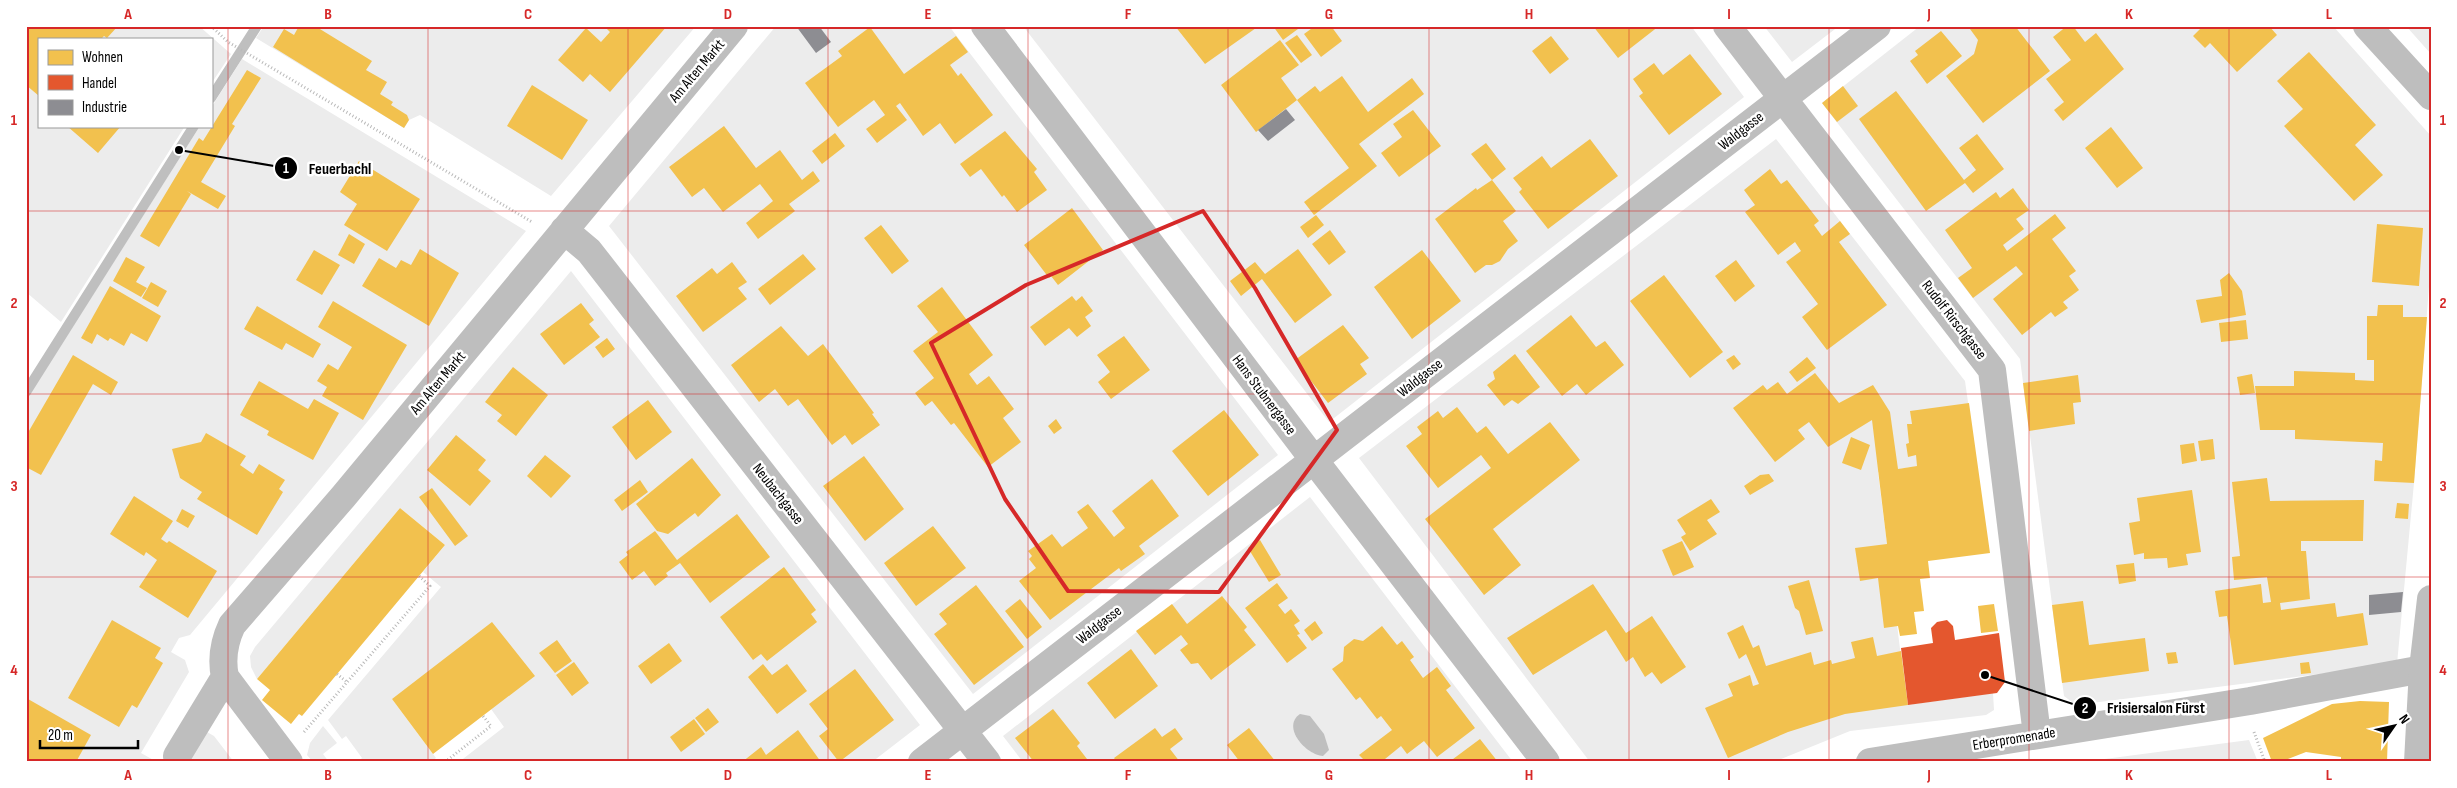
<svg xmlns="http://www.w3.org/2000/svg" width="2457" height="788" font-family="'Sofia Sans Condensed',sans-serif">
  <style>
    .green { fill: #ececec }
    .water { fill: #bfbfbf }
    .homes { fill: #f2c14e }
    .shops { fill: #e4572e }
    .industry { fill: #8d8d92 }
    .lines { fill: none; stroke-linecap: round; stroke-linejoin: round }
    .stream { stroke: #bfbfbf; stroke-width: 10 }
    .path { stroke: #b9b9b9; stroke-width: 3; stroke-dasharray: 1 2.5; stroke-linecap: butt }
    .minor { stroke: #bebebe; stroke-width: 28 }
    .tertiary { stroke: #bebebe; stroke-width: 28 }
    .marked { fill: none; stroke: #d62828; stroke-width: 4; stroke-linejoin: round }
    .grid { fill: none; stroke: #d62828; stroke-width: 1; stroke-opacity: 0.55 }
    .labels { text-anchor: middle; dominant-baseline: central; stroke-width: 5; stroke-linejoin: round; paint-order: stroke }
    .street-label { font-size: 15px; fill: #000; stroke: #fff }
    .leader { fill: none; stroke: #000; stroke-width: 2 }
    .callout-dot { fill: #000; stroke: #fff; stroke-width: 2 }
    .mark-label { font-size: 15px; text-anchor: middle; font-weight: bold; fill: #fff }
    .callout-label { font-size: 16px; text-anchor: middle; font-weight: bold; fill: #000; stroke: #fff; stroke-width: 5; stroke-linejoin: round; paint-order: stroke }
    .neatline { fill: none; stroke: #d62828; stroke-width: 2 }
    .grid-label { font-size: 16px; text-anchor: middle; font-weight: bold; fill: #d62828 }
  </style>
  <rect width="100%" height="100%" fill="#fff"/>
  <path class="green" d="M26,26H199L231,54L211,84V39H39V126H185L61,322L26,292Z
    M264,26H696L551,196L420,115L409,120L404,128L256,38Z
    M776,26H949L1278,455L973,694L609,226Z
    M1023,26H1691L1744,97L1329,422Z
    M1764,26H1839L1792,62Z
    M1920,26H2333L2431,136V260L2414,483L2397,664L2076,705L2064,696L2020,359L1822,103Z
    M2406,26H2431V54Z
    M242,59L526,231L190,635L179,638L171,652L185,660L189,672L141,753L157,762H26V400L200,126H211V108Z
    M1776,139L1965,381L1976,458L1878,472L1907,705L1993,693L1994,710L1986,715L1850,731L1774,762H1590L1359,458Z
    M571,271L920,725L872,762H459L504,727L491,709L392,699L436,758L431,762H358L362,758L346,736L342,739L328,720L441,587L423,572L445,545L400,508L257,679L251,667L250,656L255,647Z
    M1310,497L1513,762H1023L1003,736Z
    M323,726L337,743L323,754L329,762H313L307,755L310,743Z
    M207,732L214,736L234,762H184Z
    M2249,740L2258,762H2084L2097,760Z"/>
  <path class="water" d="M1300,714L1310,716L1324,734L1329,750L1323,756C1306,755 1281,727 1300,714Z"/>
  <path class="homes" d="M26,26H118L107,38L104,36L101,39H39V96L26,85Z
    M299,26H315L372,61L366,70L387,82L380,94L393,102L391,105L407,115L409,120L404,128L273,47L284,29L294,35Z
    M604,26H667L610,92L590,74L583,82L558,60L586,28L601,42L610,32Z
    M1175,26H1255L1256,28L1205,64Z
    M1273,26H1296L1298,29L1283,40Z
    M1315,26H1331L1342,41L1321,57L1304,34Z
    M1593,26H1659L1618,58Z
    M1974,26H2015L2050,71L1983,123L1946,76L1974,54L1978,40L1970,29Z
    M2067,26H2073L2085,42L2096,33L2124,69L2063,121L2054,110L2064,102L2046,79L2071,60L2053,37Z
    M2203,26H2269L2277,35L2237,72L2210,43L2205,48L2193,36Z
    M870,27L904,74L956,36L968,52L950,65L958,76L961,73L993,115L955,144L940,123L923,136L900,103L896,106L907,120L877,143L866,129L885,115L874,100L838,127L805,83L842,56L838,51Z
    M1941,31L1962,56L1927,84L1910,61L1918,55L1915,51Z
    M1297,35L1312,55L1301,63L1285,43Z
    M1551,36L1569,59L1550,74L1532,51Z
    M1280,40L1299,65L1281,78L1297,100L1256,132L1221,85Z
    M2309,52L2376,125L2355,145L2383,175L2354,201L2284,126L2303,109L2277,81Z
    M1690,54L1722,94L1669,135L1639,96L1643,93L1633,79L1654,63L1663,75Z
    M247,70L261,78L232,124L235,126L201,182L226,196L218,209L187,191L191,194L159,247L140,236L199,138L203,141Z
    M1342,76L1368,112L1412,78L1424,94L1359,144L1377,166L1314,215L1304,202L1349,168L1297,100L1315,86L1320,92Z
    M532,85L588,120L562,160L507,126Z
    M1843,86L1858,106L1837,122L1822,103Z
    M1896,91L1964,180L1976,170L1959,148L1977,134L2004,169L1973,193L1965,183L1926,211L1859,119Z
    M1413,110L1441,146L1399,177L1381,153L1402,137L1393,124Z
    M67,126H121L98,153Z
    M724,126L756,168L780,150L802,180L813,171L820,181L789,204L795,211L758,239L746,223L773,201L760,184L723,212L704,188L692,197L669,167Z
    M2111,127L2143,168L2117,188L2085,148Z
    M1005,131L1037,169L1034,172L1047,190L1017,212L1004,195L1002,197L981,169L970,177L960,164Z
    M835,133L845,146L822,164L812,151Z
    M1590,139L1618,176L1548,229L1519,192L1522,189L1513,178L1542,156L1551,168Z
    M1486,143L1506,169L1492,180L1471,154Z
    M359,161L420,199L387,251L344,225L357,204L340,192Z
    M1770,169L1781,184L1787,180L1819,221L1814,225L1822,236L1840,221L1850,234L1839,242L1887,305L1827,350L1802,317L1818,304L1786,262L1801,251L1795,242L1778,255L1745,212L1755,205L1744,190Z
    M1492,180L1516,211L1503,221L1518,241L1508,249L1500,261L1492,265H1486L1475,273L1435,219L1476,188L1477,190Z
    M2013,188L2029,210L2016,219L2024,229L2003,245L2007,251L2055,214L2066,228L2052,239L2076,271L2069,276L2079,290L2063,302L2068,308L2055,317L2051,312L2022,335L1993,299L2023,274L2016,266L1973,298L1958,278L1972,268L1945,230L1996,192L2000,198Z
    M1072,208L1103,250L1058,285L1051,276L1049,278L1024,245Z
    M1316,215L1324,225L1308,238L1300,227Z
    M2377,224L2423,228L2419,286L2372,282Z
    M881,225L909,261L892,274L864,238Z
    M1330,230L1346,252L1329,265L1312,244Z
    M349,234L365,244L354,264L338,255Z
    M420,249L459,273L429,326L362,286L379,258L396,268L401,260L411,265Z
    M1298,249L1332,295L1295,323L1262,279L1241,296L1230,281L1255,262L1265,274Z
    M314,250L340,265L322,295L296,280Z
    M1422,250L1461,301L1412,339L1374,287Z
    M803,254L816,269L770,305L758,289Z
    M126,257L145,267L136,282L147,288L141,297L113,281Z
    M1736,260L1755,286L1735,302L1715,276Z
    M732,262L747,282L738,288L747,299L703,332L676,296L712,268L717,274Z
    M2229,273L2242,291L2246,315L2201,323L2196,300L2222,296L2220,280Z
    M1664,275L1723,352L1690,378L1630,301Z
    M151,282L167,291L158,307L142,298Z
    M110,286L161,316L147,342L131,333L124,346L110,338L108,341L97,334L92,344L81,338Z
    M942,287L993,355L969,374L977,385L989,376L1014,409L1003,418L1021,442L988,467L954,423L951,425L932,401L925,406L915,393L934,378L913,351L938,332L917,306Z
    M1072,296L1076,301L1082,296L1093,311L1085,317L1091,326L1077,337L1069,328L1045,346L1030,327Z
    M333,301L407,345L363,420L322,396L327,387L317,381L328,364L338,370L352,347L318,327Z
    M581,303L594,320L589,324L600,337L564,365L540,334Z
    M2378,305H2403V317H2427L2414,483L2374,481L2375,460L2382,461L2383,443L2295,439V430H2260L2255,386H2294V371L2355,373V380L2374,381V360H2367V316H2377Z
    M257,306L321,344L313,358L286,343L282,350L244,329Z
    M1571,315L1596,347L1605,341L1624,365L1586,395L1577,384L1562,396L1526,351Z
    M2246,320L2248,339L2221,342L2219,323Z
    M1343,325L1369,358L1360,364L1367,374L1328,403L1295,360Z
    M781,326L808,356L823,344L874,413L872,414L880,425L852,445L845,435L832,445L798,399L788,406L775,389L759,402L731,365Z
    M1124,336L1150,370L1111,399L1098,382L1110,372L1097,355Z
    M607,338L615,349L603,358L595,347Z
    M1515,354L1540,387L1518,404L1512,400L1504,406L1487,385L1495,379L1493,372Z
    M73,355L118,382L111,395L93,384L41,475L26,467V436Z
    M1734,355L1741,364L1733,370L1726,360Z
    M1807,357L1816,368L1797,382L1789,372Z
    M513,367L548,395L516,436L497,421L502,415L485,402Z
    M1815,373L1839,403L1873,385L1890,412L1898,469L1917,466L1916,455L1908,457L1906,444L1909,443L1907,424H1912L1910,411L1969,403L1990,553L1928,561L1930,578L1920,579L1924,611L1914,612L1917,634L1900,636L1898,626L1884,628L1878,578L1860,581L1855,548L1887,544L1872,420L1828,447L1809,422L1798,430L1805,439L1775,462L1733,408L1763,385L1767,390L1778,382L1787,394Z
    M2252,374L2255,393L2240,395L2237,377Z
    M2078,375L2081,402L2073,403L2075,424L2029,431L2023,383Z
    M259,381L308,409L314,399L339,413L313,460L267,435L269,431L240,415Z
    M648,400L672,432L636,460L612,427Z
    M1457,407L1477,433L1486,426L1508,454L1550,422L1580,460L1493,529L1521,565L1484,595L1425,519L1491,468L1481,455L1438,488L1406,446L1422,434L1417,427L1438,411L1443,418Z
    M1224,410L1259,455L1208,496L1172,451Z
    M1056,419L1062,428L1054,434L1048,426Z
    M206,433L246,456L240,465L253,474L259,464L285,480L279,489L283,492L257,535L197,499L202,492L180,478L172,449L201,442Z
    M456,435L486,460L478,470L491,481L470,506L427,470Z
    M1851,437L1870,445L1861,470L1842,463Z
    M2213,439L2215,459L2201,461L2198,441Z
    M2194,443L2197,461L2182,464L2180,445Z
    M545,455L571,476L551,498L527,476Z
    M864,456L904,509L865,541L823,486Z
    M692,458L721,495L698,517L695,513L668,534L657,531L636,504Z
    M1769,474L1774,481L1750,495L1744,486L1760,475Z
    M2267,478L2270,501L2364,500L2363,541H2301V551H2306L2310,599L2280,603L2281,610L2335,603L2337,617L2363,613L2368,645L2234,665L2227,616L2219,617L2215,591L2261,584L2263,603L2271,602L2267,577L2234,580L2232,557L2240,556L2232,482Z
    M1152,479L1179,516L1139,546L1145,554L1121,571L1119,568L1050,620L1019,581L1036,568L1029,559L1032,556L1028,551L1052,534L1062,547L1088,528L1077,512L1088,504L1114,537L1125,528L1112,511Z
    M640,480L648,492L622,511L614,500Z
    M432,488L468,536L455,546L419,497Z
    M2192,490L2201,552L2186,554L2188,565L2168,568L2167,558L2144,559V553L2134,555L2129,523L2140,521L2137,498Z
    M134,496L173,521L161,539L167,543L169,541L217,571L188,618L139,587L157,560L146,552L144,556L110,534Z
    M1711,499L1720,512L1707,520L1717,534L1690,551L1681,537L1686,534L1677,520Z
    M2397,503L2409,504L2408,519L2395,518Z
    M400,508L445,545L302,716L299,714L291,724L262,700L270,690L257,679Z
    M182,509L195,516L188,528L176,521Z
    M737,514L770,557L710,603L680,563L666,573L668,576L655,586L644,571L632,580L619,562L628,555L626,552L655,531L677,560Z
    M933,526L966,568L916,606L884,563Z
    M1260,540L1281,575L1269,582L1248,548Z
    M1682,541L1694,567L1673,576L1662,550Z
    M2134,563L2136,581L2119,584L2116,565Z
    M784,567L816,610L811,614L817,622L767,661L761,654L753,660L720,617Z
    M1809,580L1823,631L1806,635L1799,611L1795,608L1788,586Z
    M1277,583L1288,598L1278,605L1285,614L1291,609L1300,621L1294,625L1300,634L1297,635L1307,648L1287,663L1245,608Z
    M1593,584L1626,633L1652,616L1686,667L1661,684L1652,672L1645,677L1633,657L1626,662L1606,630L1533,675L1507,638Z
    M976,585L1024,647L974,685L934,634L947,624L939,614Z
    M1222,596L1247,627L1244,630L1256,645L1211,680L1198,663L1191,664L1180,650L1188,644L1181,635L1155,655L1136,631L1172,604L1187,624Z
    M1020,599L1042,627L1027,639L1005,611Z
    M2083,601L2089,645L2145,638L2149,671L2062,683L2052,605Z
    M1994,604L1998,631L1981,633L1978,606Z
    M112,620L161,648L155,658L163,663L137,708L132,705L119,727L68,698Z
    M1315,621L1323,633L1312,641L1304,630Z
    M492,622L535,676L433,754L392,699Z
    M1743,625L1753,648L1759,645L1766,666L1811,652L1814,665L1831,660L1832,664L1855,658L1851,642L1873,637L1877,656L1901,651L1908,705L1845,714L1788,732L1728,758L1705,708L1733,696L1728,684L1750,675L1753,686L1759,684L1746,654L1739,659L1727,633Z
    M1382,626L1397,645L1402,641L1414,657L1410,660L1423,678L1437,667L1451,686L1446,690L1475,728L1437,757L1424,741L1407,754L1401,746L1385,759L1388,762H1359L1363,759L1359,755L1392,730L1381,716L1377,719L1360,697L1356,700L1332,669L1343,661L1344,647L1354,639L1363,641Z
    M557,640L572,661L555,673L539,653Z
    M669,643L682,661L651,684L638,666Z
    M1131,649L1158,686L1115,719L1087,683Z
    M2176,652L2178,663L2168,664L2166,653Z
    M574,662L589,683L572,696L556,675Z
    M2309,662L2311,673L2301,674L2300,663Z
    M763,664L772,675L787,664L807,691L777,714L748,677Z
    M855,669L894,720L839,762L819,736L828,729L809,704Z
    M28,699L91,735L76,762H26V703Z
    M2360,701L2389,702L2387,762H2341V757L2306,752L2280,762H2272L2263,738L2332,704Z
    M708,708L719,722L706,732L695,718Z
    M1053,709L1080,743L1077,746L1087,759L1083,762H1034L1015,738Z
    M694,719L705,734L681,752L670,737Z
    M1155,728L1162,737L1175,728L1183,739L1170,749L1180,762H1117L1114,758Z
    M1249,728L1276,762H1240L1227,745Z
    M798,730L821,762H742L761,747L766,755Z
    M1480,739L1498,762H1449Z"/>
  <path class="shops" d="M1947,620L1953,626L1955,640L1999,633L2005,682L1997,693L1908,705L1901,648L1933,643L1931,628L1937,622Z"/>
  <path class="industry" d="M796,26H819L831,42L816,53Z
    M1286,109L1295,120L1268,141L1258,130Z
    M2403,592L2401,612L2369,615V595Z"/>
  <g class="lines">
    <path class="stream" d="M211,98L257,26
      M26,392L194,126"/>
    <path class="path" d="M211,26L228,42L532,222
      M337,674L347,682
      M304,732L430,586L419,576
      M2254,732L2265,762
      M445,762L491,726L483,716"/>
    <path class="minor" d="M985,26L1314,460L1546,762
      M1727,26L1992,370L2037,735
      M2367,26L2431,96
      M564,230L589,251L987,762
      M225,677L289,762
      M177,756L225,677C221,658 224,642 232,625L343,497L734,26
      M922,762L1877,26
      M1870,762L2250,701L2423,669"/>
    <path class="tertiary" d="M2418,762L2423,669L2431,599"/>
  </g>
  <path class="marked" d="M1203,211L1255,288L1337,430L1219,592L1068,591L1005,499L931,343L1026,285Z"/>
  <path class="grid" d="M228,26V762M428,26V762M628,26V762M828,26V762M1028,26V762M1228,26V762M1429,26V762M1629,26V762M1829,26V762M2029,26V762M2229,26V762M26,211H2431M26,394H2431M26,577H2431"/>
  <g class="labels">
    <g class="street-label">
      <text transform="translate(697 71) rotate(-50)">Am Alten Markt</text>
      <text transform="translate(1741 131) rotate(-38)">Waldgasse</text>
      <text transform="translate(1954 320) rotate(52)">Rudolf Rirschgasse</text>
      <text transform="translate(1420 378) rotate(-38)">Waldgasse</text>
      <text transform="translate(438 383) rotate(-50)">Am Alten Markt</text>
      <text transform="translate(1264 395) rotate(53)">Hans Stubnergasse</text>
      <text transform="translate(778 494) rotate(52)">Neubachgasse</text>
      <text transform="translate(1099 625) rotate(-38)">Waldgasse</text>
      <text transform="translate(2014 739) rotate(-9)">Erberpromenade</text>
    </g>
  </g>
  <path class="leader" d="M179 150L286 168M1985 675L2085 708"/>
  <g class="callout-dot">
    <circle cx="179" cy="150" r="5"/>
    <circle cx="1985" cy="675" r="5"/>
    <circle cx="286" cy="168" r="12"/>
    <circle cx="2085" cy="708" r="12"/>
  </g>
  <g class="mark-label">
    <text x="286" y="173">1</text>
    <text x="2085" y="713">2</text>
  </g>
  <g class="callout-label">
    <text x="340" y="174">Feuerbachl</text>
    <text x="2156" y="713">Frisiersalon Fürst</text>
  </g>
  <rect width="2457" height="788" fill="none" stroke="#ffffff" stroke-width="55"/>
  <rect x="38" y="38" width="175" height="90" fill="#ffffff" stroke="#999999"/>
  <rect x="48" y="50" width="25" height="15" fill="#f2c14e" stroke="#999999"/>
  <text x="82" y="62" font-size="15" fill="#000000">Wohnen</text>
  <rect x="48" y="75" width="25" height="15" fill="#e4572e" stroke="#999999"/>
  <text x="82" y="88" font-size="15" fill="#000000">Handel</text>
  <rect x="48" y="100" width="25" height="15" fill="#8d8d92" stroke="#999999"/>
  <text x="82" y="112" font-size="15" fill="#000000">Industrie</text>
  <g transform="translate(2394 726) rotate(56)" stroke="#ffffff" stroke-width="4" paint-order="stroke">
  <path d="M0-4L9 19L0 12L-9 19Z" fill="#000000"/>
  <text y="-8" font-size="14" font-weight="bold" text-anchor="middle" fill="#000000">N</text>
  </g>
  <path d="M40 740v8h98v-8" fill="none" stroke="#000000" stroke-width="2.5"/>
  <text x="48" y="740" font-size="15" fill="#000000" stroke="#ffffff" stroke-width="4" paint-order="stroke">20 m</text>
  <rect x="28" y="28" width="2402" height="732" class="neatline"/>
  <g class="grid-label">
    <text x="128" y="19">A</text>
    <text x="328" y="19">B</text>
    <text x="528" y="19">C</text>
    <text x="728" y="19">D</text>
    <text x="928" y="19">E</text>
    <text x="1128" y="19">F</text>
    <text x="1329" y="19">G</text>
    <text x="1529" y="19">H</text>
    <text x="1729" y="19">I</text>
    <text x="1929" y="19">J</text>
    <text x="2129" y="19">K</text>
    <text x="2329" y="19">L</text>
    <text x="14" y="125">1</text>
    <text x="2443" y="125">1</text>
    <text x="14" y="308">2</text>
    <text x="2443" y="308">2</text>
    <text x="14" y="491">3</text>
    <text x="2443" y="491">3</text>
    <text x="14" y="675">4</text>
    <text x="2443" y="675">4</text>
    <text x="128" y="780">A</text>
    <text x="328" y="780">B</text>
    <text x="528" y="780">C</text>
    <text x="728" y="780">D</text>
    <text x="928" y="780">E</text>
    <text x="1128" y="780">F</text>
    <text x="1329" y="780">G</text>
    <text x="1529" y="780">H</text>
    <text x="1729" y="780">I</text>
    <text x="1929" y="780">J</text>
    <text x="2129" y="780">K</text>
    <text x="2329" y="780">L</text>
  </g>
</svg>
